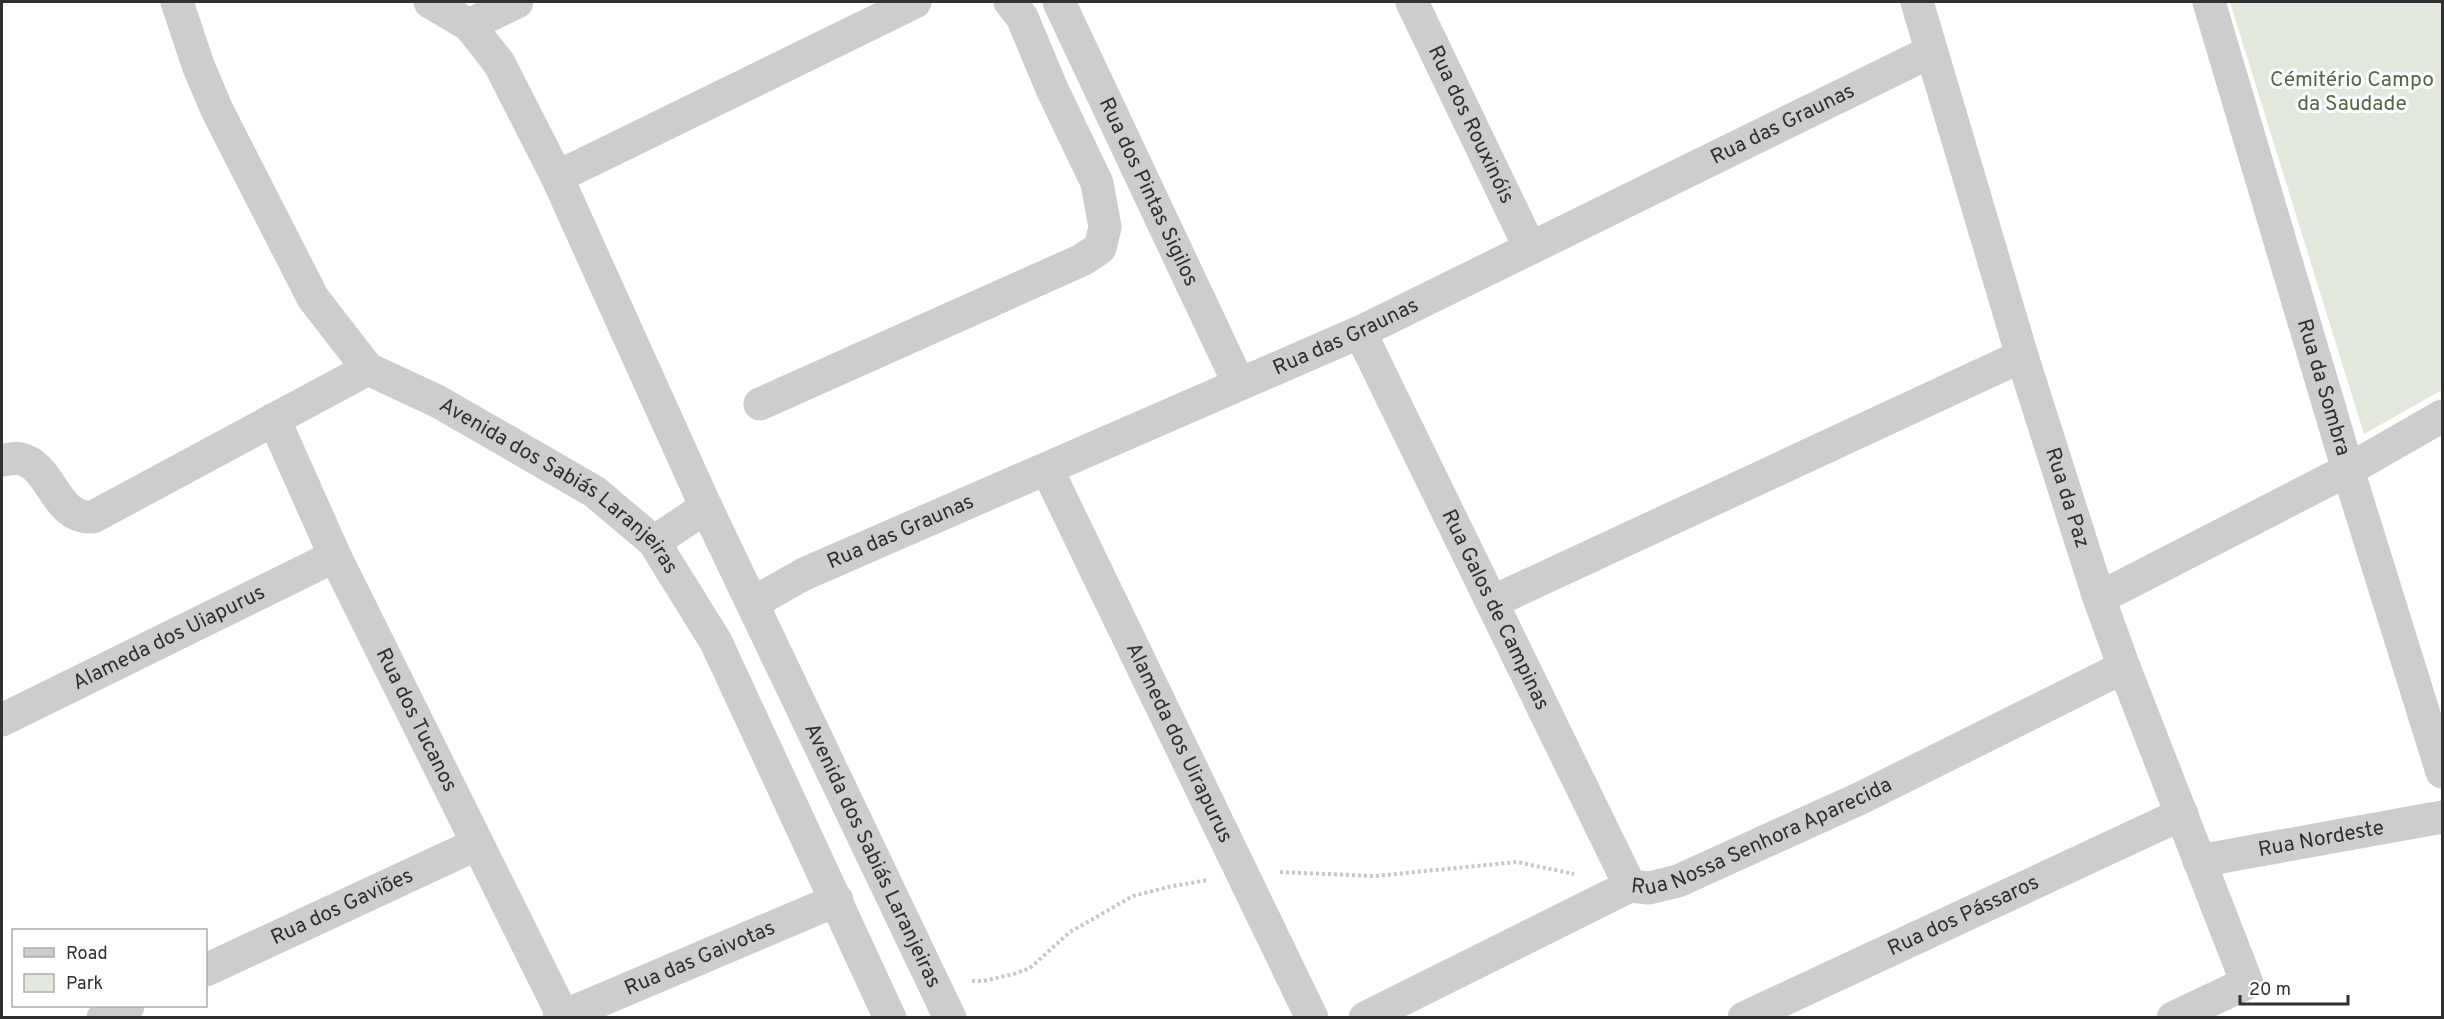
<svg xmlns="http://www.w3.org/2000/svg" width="2444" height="1019" font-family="Overpass,sans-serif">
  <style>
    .green { fill: #e3e8dd }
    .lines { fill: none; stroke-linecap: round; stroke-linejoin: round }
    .path { stroke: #c7c7c7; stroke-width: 4; stroke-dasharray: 3 3; stroke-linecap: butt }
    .minor { stroke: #cdcdcd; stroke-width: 33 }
    .labels { text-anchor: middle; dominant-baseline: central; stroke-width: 6; stroke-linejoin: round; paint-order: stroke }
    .park-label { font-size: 21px; fill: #526743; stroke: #fff }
    .street-label { font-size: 21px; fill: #303030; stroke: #fff }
  </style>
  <rect width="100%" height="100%" fill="#fff"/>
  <path class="green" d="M2230,2H2442V390L2364,434Z"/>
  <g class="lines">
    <path class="path" d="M1280,872L1375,876L1517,862L1574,874
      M972,981H983L1014,974L1030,968L1070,932L1133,896L1168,887L1208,880"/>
    <g class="minor">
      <path id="s1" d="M177,2L198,65L217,110L313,298L368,369L437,401L595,492L654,542L716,642L890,1018"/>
      <path id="s2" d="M430,2L469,25L499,63L557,177L706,507L950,1018"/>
      <path id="s3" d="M1059,2L1239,384"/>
      <path id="s4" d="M1412,2L1530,248"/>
      <path id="s5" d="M1917,2L2022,356L2099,598L2124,667L2247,983L2173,1018"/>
      <path id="s6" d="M2209,2L2348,470L2442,772"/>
      <path d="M469,25L517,2"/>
      <path d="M557,177L915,2"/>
      <path id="s7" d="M1360,332L1630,886"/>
      <path d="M760,404L1082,260L1100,248L1105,227L1097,183L1052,89L1022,17L1010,2"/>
      <path id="s8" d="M274,419L335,556L564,1018"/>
      <path d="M2,460C7,460 16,457 21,459C53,467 55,520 93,517L368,369"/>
      <path id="s9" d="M1047,469L1312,1018"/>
      <path d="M654,542L706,507"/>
      <path d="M2099,598L2348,470L2442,416"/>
      <path d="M1492,602L2022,356"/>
      <path id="s10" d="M753,603L804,574L1360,332L1930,52"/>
      <path id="s11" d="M2,720L335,556"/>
      <path id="s12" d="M2199,861L2442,817"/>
      <path id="s13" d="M206,970L477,844"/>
      <path d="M103,1018L128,1006"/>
      <path id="s14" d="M559,1018L837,900"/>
      <path id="s15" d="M1365,1018L1630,886L1649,888L1678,881L1863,797L2124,667"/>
      <path id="s16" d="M1744,1018L2182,814"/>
    </g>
  </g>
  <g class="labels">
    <g class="park-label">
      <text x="2352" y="80">Cémitério Campo<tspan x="2352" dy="24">da Saudade</tspan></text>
    </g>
    <g class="street-label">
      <text stroke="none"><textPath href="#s4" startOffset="136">Rua dos Rouxinóis</textPath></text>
      <text stroke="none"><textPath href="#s10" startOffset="1136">Rua das Graunas</textPath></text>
      <text stroke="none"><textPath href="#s3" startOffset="210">Rua dos Pintas Sigilos</textPath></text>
      <text stroke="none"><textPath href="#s10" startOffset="650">Rua das Graunas</textPath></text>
      <text stroke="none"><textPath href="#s6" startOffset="402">Rua da Sombra</textPath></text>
      <text stroke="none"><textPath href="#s1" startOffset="642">Avenida dos Sabiás Laranjeiras</textPath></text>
      <text stroke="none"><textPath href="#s5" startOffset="518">Rua da Paz</textPath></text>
      <text stroke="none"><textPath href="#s10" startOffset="164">Rua das Graunas</textPath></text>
      <text stroke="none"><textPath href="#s7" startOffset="309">Rua Galos de Campinas</textPath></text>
      <text stroke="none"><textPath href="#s11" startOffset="186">Alameda dos Uiapurus</textPath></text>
      <text stroke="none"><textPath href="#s8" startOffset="333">Rua dos Tucanos</textPath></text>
      <text stroke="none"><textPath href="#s9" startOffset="304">Alameda dos Uirapurus</textPath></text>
      <text stroke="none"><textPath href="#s15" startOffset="438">Rua Nossa Senhora Aparecida</textPath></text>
      <text stroke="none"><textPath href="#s12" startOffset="124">Rua Nordeste</textPath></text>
      <text stroke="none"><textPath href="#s2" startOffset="970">Avenida dos Sabiás Laranjeiras</textPath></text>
      <text stroke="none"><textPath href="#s13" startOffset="150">Rua dos Gaviões</textPath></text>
      <text stroke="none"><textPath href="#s16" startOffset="242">Rua dos Pássaros</textPath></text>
      <text stroke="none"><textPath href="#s14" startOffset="153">Rua das Gaivotas</textPath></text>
    </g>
  </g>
  <rect width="2444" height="1019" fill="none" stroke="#303030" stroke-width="6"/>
  <rect x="12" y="929" width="195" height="78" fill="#ffffff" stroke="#acacac" stroke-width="1.5"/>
  <rect x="24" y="948" width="30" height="9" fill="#cdcdcd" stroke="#acacac" stroke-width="1.5"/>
  <text x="66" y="959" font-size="18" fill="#303030">Road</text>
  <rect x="24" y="974" width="30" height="18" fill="#e3e8dd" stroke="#acacac" stroke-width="1.5"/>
  <text x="66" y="989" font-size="18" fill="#303030">Park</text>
  <path d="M2240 995v9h108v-9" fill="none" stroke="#303030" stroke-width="3"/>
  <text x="2249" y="995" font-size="18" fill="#303030" stroke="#ffffff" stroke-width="4.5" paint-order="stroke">20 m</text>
</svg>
